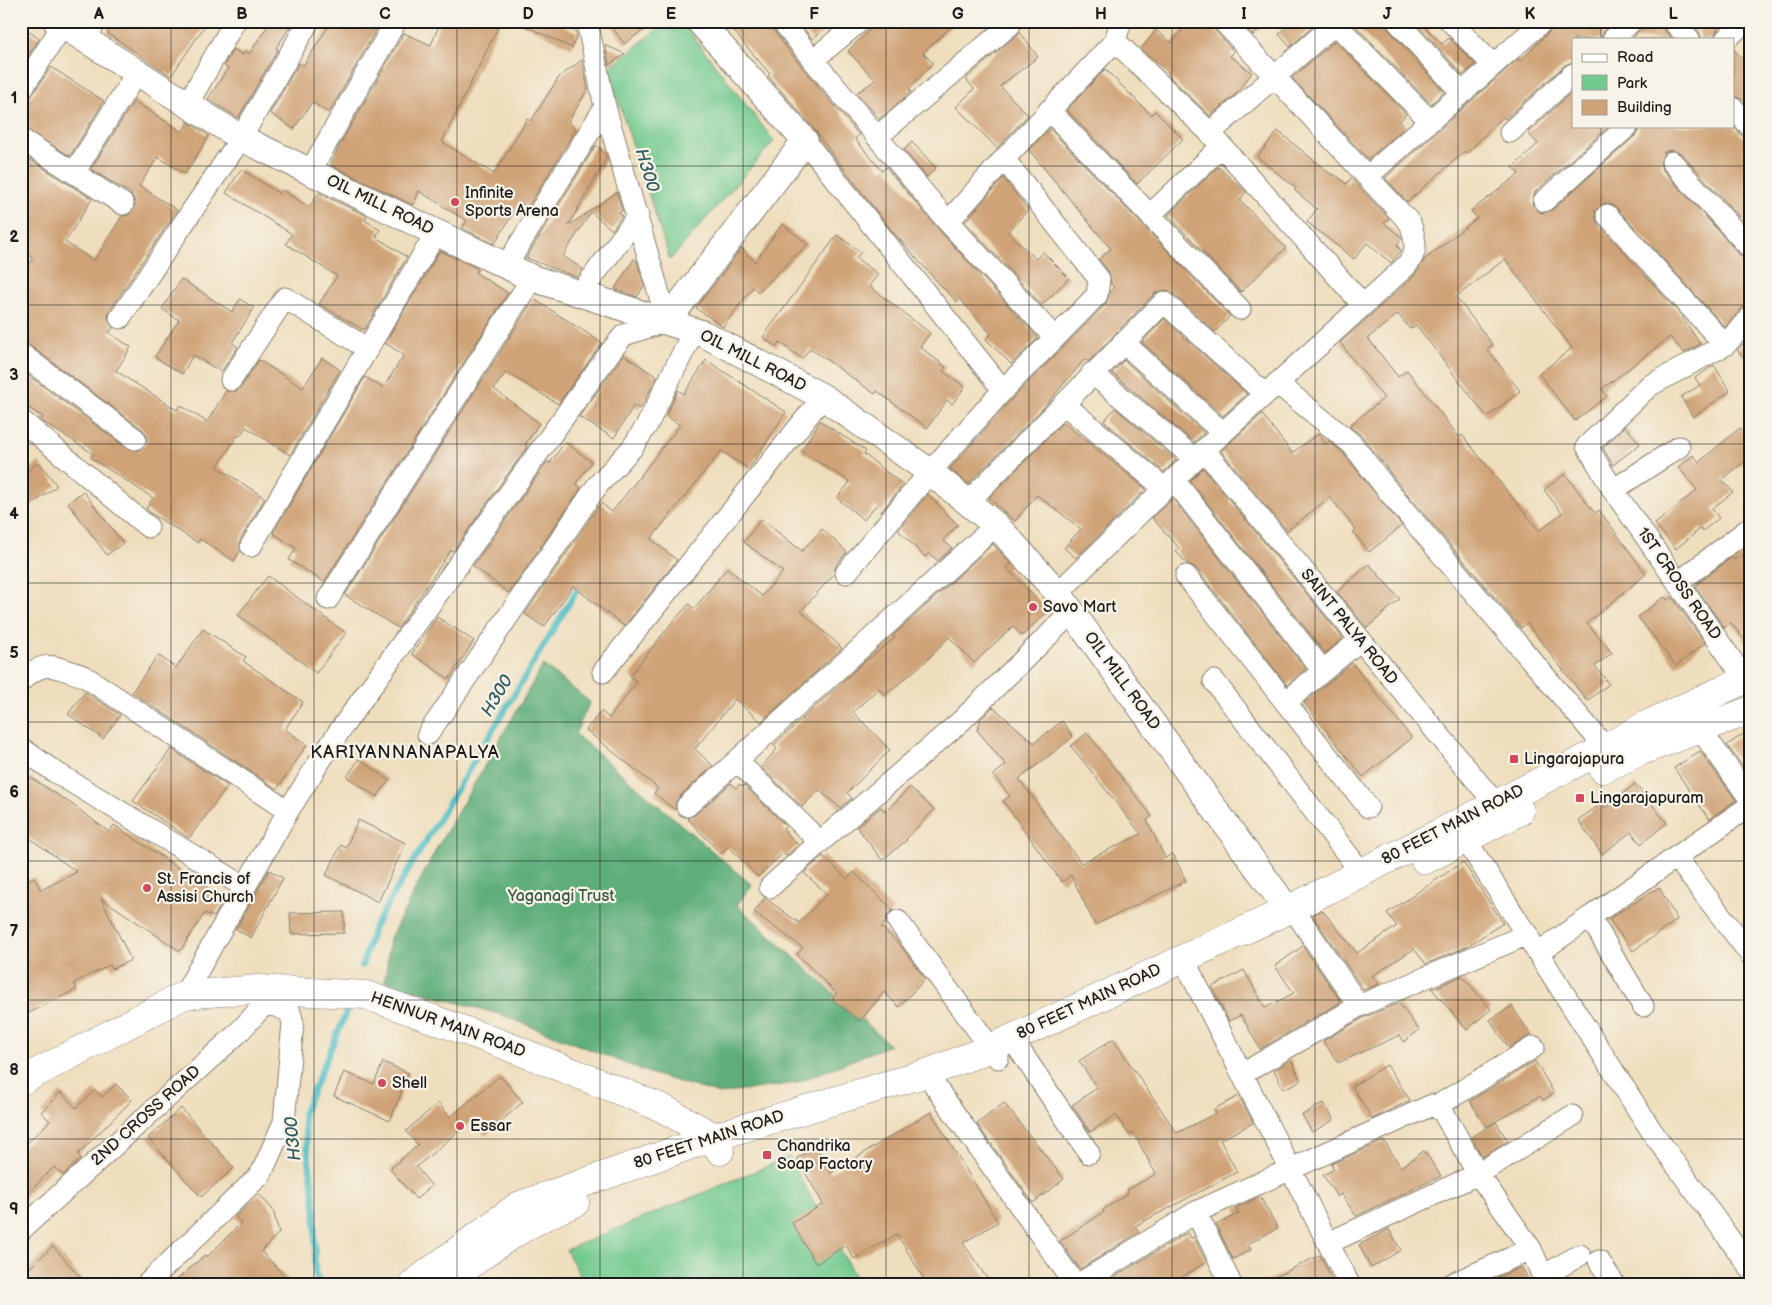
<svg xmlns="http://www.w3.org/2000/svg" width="1772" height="1305" font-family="'Balsamiq Sans',sans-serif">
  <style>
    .green { fill: #73ca90; stroke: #487356 }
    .forest { fill: #5eae7a; stroke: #3d654b }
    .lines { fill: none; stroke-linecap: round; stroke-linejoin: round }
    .stream { stroke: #4fbdc5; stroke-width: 6 }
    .building { fill: #cfa377 }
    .minor-casing { stroke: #867d6c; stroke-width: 23 }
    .tertiary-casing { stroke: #867d6c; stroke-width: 28 }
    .secondary-casing { stroke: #867d6c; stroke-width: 29 }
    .primary-casing { stroke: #867d6c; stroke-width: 29 }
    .minor { stroke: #fff; stroke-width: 21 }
    .tertiary { stroke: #fff; stroke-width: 26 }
    .secondary { stroke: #fff; stroke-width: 28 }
    .primary { stroke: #fff; stroke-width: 28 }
    .grid { fill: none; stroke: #1c1c1c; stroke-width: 1; stroke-opacity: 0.55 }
    .poi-dot { fill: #d1495b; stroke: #f7f3e8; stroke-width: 2 }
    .labels { text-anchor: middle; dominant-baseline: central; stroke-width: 4.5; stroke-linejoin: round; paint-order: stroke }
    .poi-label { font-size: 16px; fill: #1c1c1c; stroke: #f7f3e8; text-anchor: start }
    .street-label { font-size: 16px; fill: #1c1c1c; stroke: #f7f3e8 }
    .park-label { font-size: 16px; fill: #3a5945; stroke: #f7f3e8 }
    .water-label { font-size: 18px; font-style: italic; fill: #305c60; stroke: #f7f3e8 }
    .neighbourhood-label { font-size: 18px; letter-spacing: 1px; fill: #1c1c1c; stroke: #f7f3e8 }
    .neatline { fill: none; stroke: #1c1c1c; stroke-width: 2 }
    .grid-label { font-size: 16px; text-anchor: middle; font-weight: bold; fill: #1c1c1c }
  </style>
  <rect width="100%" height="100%" fill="#f7f3e8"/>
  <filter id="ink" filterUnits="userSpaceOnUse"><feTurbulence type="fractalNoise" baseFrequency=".02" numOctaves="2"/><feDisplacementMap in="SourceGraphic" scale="10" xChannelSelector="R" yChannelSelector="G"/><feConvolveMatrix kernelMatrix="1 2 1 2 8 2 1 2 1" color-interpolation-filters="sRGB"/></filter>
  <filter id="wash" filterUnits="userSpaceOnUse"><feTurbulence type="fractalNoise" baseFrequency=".0096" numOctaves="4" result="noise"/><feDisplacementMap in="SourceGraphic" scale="20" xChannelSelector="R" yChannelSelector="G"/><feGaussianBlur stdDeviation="1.12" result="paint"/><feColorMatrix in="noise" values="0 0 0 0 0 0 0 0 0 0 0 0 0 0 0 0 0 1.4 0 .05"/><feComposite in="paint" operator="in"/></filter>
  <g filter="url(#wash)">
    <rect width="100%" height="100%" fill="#efdebd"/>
    <path class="green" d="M667,21H681L774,141L670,260L608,69Z
      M789,1157L859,1284H585L566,1250Z"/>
    <path class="forest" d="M543,665L590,702L575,734L752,885L737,905L890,1045L796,1083L720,1094L652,1074L502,1015L385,982L390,938L438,846Z"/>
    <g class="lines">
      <path class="stream" d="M362,966L374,927L582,582
        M320,1284L315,1273V1206L303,1114L351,1002"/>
    </g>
    <g id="blocks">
      <path class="building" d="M115,21H208L171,76L107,33Z
        M271,21H294L276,48L278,49L238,118L208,99L228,68L224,66L233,49L243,55L245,51L249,54Z
        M332,21H381L329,113L312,102L294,129L270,113L299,63L303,66Z
        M441,21H501L442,142L494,174L527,119L531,121L559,77L582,60L588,89L568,122L576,129L528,207L520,203L494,244L462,228L467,221L419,191L413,205L331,165L338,148L404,33L431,45Z
        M515,21H554L576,32L577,35L572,48Z
        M608,21H656L624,44Z
        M725,21H770L772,29L792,55L859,135L855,139L882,171L886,167L939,230L1038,338L1011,364L986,339L991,334L960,299L957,302L942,287L892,231L820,138L816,131L768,76L770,74Z
        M798,21H835L812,39Z
        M879,21H957L923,53L933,63L909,89L911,92L879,119L857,93L875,80L848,51Z
        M1189,21H1211L1214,29L1234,52L1230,56L1252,73L1234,96L1210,116L1168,75L1169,73L1141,49L1156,30L1172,43Z
        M1240,21H1269L1253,35Z
        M1293,21H1319L1290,47L1279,34Z
        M1351,21H1385L1388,29L1444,92L1431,104Z
        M1414,21H1419L1442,44L1449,38L1475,64L1463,75Z
        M1555,21H1614L1604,30L1601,39H1573V62L1565,65L1505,119L1503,117L1467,153L1465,151L1407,202L1385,178L1518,59L1520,61L1551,30Z
        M1644,21H1661L1663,29L1672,39H1633Z
        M1690,21H1727L1717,30L1714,39H1701L1699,31Z
        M21,25L39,39L21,67Z
        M1020,32L1038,57L1000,86L1028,115L997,148L956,107L974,89L966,79Z
        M1335,41L1406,114L1400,121L1405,127L1368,159L1292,78Z
        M605,45L625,54L609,65Z
        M1733,49L1751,68V109L1742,99L1733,96Z
        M51,67L104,101L70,156L21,127V102L31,97Z
        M1105,69L1151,115L1155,111L1183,139L1137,184L1067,110Z
        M1573,91V126H1609L1535,192L1532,204L1541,213L1552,210L1636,135L1640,126H1733L1742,136L1751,139V230L1681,153L1670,150L1664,152L1660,164L1663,170L1742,257L1751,261V305L1742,308L1725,327L1616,207L1605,203L1595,211L1597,223L1681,315L1700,344L1684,353L1670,337L1602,389L1607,396L1575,421L1539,374L1572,348L1505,259L1456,297L1493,345L1487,349L1520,391L1487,417L1416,325L1410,329L1398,314L1368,338L1398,377L1407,370L1459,437L1462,435L1539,531L1562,513L1544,490L1565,474L1595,513L1599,510L1646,574L1587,623L1612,653L1595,666L1609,684L1587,701L1527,623L1521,628L1398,483L1362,436L1349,426L1384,398L1340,343L1414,276L1425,259L1477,218L1471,211L1519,174L1513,167L1538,144L1528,133Z
        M134,101L182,132L188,122L209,136L185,174L158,157L139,186L177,210L109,311L108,318L113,328L109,333L131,347L116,371L177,410L180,405L207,422L226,391H236L241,387L259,360L303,388L322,358L340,370L290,455L246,427L240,436L238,435L217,467L265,498L240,540V551L234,561L200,539L198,543L152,514L146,509L153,498L91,458L94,454L43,422L41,421L43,417L21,403V370L128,449L139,451L147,441V435L142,429L28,344L21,342V277L33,258L21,251V154L92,199L65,242L94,261L122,216L129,215L135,205L134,199L130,193L91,169Z
        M1050,129L1230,316L1215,332L1172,292L1166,290L1155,293L1089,361L1084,360L1044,407L968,484L950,469L1012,399L1106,304L1110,291L1114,287L1111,284L1109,272L1099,259L1111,249L1029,150Z
        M1278,131L1333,176L1334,174L1347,184L1351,178L1389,219L1384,223L1402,238L1397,245L1401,251L1391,263L1367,243L1354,259L1307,222L1317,209L1294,190L1296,188L1257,157Z
        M912,142L936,168L927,177L904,150Z
        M596,145L605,153L607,158L568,226L617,192L622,211L619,213L622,216L612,230L591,212L563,256L583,269L577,277L526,258Z
        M1218,167L1246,192L1240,200L1286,248L1241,292L1168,215Z
        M241,169L280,194L282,190L309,207L319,193L367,216L365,220L380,230L376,237L407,257L364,330L319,304L337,276L286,244L292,234L226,193Z
        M1003,178L1028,210L1008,232L1036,259L1043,252L1069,278L1042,305L965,222Z
        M782,224L808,244L758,292L753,287L723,327L696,308L742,248L755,262Z
        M837,235L861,252L856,258L878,274L869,286L930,333L920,347L946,367L943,371L965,387L952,404L947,400L927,428L877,391L875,394L810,348L802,359L780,342L776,347L763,337Z
        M440,251L478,269L476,273L508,293L324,582L289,560L296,548L273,533L365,377L383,388L404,355L385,343Z
        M634,259L637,261L644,286L637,297L615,289Z
        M181,279L232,312L240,299L254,308L232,343L238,347L221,372L193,355L182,374L155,357L179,320L162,309Z
        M534,299L602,343L558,404L506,372L494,389L539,423L525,445L527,447L453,551L451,550L398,628L345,595Z
        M1164,319L1247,394L1223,416L1142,342Z
        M1751,336V365L1737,350Z
        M624,355L657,377L644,402L639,409L634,405L614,438L579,417Z
        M706,360L786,412L749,469L721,451L651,539L677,560L624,626L573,586L544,627L525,614L601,503L612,512L680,425L666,416L678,390L684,394Z
        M1124,360L1204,433L1194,442L1112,373Z
        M1714,365L1730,391L1693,417L1681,397L1700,385L1695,378Z
        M1115,408L1176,460L1164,472L1104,421Z
        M1262,414L1292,453L1318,434L1326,444L1329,441L1343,453L1402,526L1369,552L1353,532L1356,530L1330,497L1287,531L1221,451Z
        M820,421L866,451L864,454L903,485L881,512L875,506L864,520L837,498L850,482L801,451Z
        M1063,422L1146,489L1076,558L1064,548L1081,529L1037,495L1015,521L989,498Z
        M1625,426L1640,444L1613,465L1603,448Z
        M1740,428L1751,441V456L1722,480L1733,492L1712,509L1719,518L1703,531L1701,528L1676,549L1655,524L1697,490L1678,467L1693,455L1699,462Z
        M565,442L592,462L576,483L581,488L509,593L473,566L547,462L550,463Z
        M39,462L57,486L21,512V476Z
        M1203,468L1343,638L1325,653L1190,481Z
        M83,491L123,543L107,555L68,503Z
        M928,494L958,525L943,540L952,548L938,561L929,553L925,557L898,530Z
        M1173,499L1306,669L1287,685L1196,568L1187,564L1176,551L1179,548L1152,518Z
        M761,519L802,551L822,529L847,552L836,565L834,574L801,611L842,648L761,722L735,699L695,749L713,766L679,797L675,803V810L654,793L658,788L586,730L601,711L609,718L637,682L630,676L670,625L689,604L694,609L727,568L762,596L783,572L744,542Z
        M993,544L1011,564L1007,568L1048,611L1022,636L1013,626L974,663L949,637L925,662L885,695L879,688L853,712L890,750L847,793L852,798L840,808L819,790L802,807L761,767L777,749L774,745L862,664L895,638L893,636Z
        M1751,551V648L1731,623L1724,628L1695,586L1732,557L1734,560Z
        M1369,564L1400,599L1367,628L1337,592Z
        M268,576L346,633L316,673L238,615Z
        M1664,597L1667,600L1672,597L1705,643L1676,666L1638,617Z
        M437,617L474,641L449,679L412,654Z
        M203,629L246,657L243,661L303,702L285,729L307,745L277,789L132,692L158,655L176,668Z
        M1352,663L1412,738L1363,777L1304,703Z
        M85,692L120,715L103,739L68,714Z
        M993,707L1034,743L1062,721L1073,737L1019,779L1081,863L1141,834L1071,746L1087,733L1152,816L1147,820L1165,858L1173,854L1186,881L1095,925L1071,875L1062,882L1003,801L1010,796L993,775L1006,765L977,730L981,719Z
        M1751,729V778L1727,745Z
        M171,749L228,786L189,838L133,801Z
        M1700,751L1736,800L1709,819L1674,768Z
        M359,759L389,780L377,797L347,777Z
        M21,771L73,805L109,832L114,825L224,899L214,917L205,913L180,951L101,898L131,960L112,969L110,965L74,983L77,989L21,1017V883L34,877L41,890L77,872L21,832Z
        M731,783L736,788L740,784L743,787L744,785L786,826L783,829L798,845L786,856L783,853L758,877L728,846L721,854L687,818L695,815Z
        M1635,784L1667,823L1641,844L1631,832L1602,854L1578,820L1602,803L1605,808Z
        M910,787L934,810L906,839L907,840L882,860L857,827L881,807L885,812Z
        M358,820L406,843L378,902L326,875L341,845L346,848Z
        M823,856L847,879L854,872L893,910L887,916L886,922L881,927L900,945L925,979L899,1007L884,992L860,1021L832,999L837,994L797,954L803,948L754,912L765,898L799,923L827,894L804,873Z
        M1463,862L1503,923L1466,947L1426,964L1414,949L1372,976L1379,984L1364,990L1312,915L1322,910L1357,953L1397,926L1387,913Z
        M269,870L283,878L251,938L236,929Z
        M1659,887L1677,920L1633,951L1609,919Z
        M344,912V933L291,934L290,913Z
        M1303,946L1341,1002L1260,1049L1241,1015L1229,1021L1212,987L1244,970L1265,1008L1294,993L1275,966Z
        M1462,976L1491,1009L1467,1030L1432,989Z
        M1399,1003L1419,1030L1404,1042L1400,1035L1338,1063L1323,1041L1365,1017Z
        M1512,1006L1531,1035L1509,1048L1490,1020Z
        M1113,1039L1177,1133L1216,1113L1214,1109L1239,1096L1253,1123L1220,1140L1237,1172L1135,1226L1139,1232L1080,1269L1060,1241L1104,1212L1103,1210L1128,1193L1127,1190L1156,1174L1133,1132L1129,1135L1116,1115L1090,1132L1072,1105L1097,1088L1079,1061Z
        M1291,1060L1301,1081L1283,1089L1274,1070Z
        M1535,1061L1554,1093L1543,1100L1540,1096L1486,1127L1470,1101Z
        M383,1062L409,1073L390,1121L334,1096L344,1072L374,1084Z
        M1387,1065L1410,1100L1372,1119L1352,1086Z
        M500,1076L523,1102L485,1135L472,1120L416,1167L432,1186L416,1199L390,1169L418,1145L406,1131L438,1103L450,1117Z
        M116,1084L132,1100L78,1154L81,1158L63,1175L54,1167L21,1200V1149L50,1121L41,1112L61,1092L76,1108L95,1090L102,1097Z
        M1004,1103L1064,1179L1033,1203L977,1124Z
        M1324,1103L1334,1120L1312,1132L1302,1115Z
        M181,1108L234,1168L201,1197L148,1138Z
        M931,1112L998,1222L963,1243L991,1284H927L897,1234L854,1259L846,1245L816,1264L792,1223L823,1204L797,1158L816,1147L831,1173Z
        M1496,1122L1508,1141L1482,1157L1472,1137Z
        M1384,1141L1401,1167L1424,1151L1441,1176L1356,1216L1341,1194L1337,1197L1323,1175L1334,1169L1331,1164Z
        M259,1194L273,1210L279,1233L261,1251L292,1284H172L205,1255L207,1257L241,1223L235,1217Z
        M1260,1197L1278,1228L1248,1244L1251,1250L1233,1259L1216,1225L1239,1213L1236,1208Z
        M1389,1229L1401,1250L1371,1268L1359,1245Z
        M1187,1233L1191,1238L1194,1237L1206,1262L1171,1284H1103Z
        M53,1246L86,1284H28L21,1276Z
        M1320,1255L1334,1284H1261Z
        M1522,1267L1530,1284H1483Z"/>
    </g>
  </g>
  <g filter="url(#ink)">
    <use href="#blocks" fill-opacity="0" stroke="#867d6c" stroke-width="1"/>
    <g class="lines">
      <defs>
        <path id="minor" d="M782,21L813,60L860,21
          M1121,21L1115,41L1210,133L1363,305
          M1223,21L1410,223C1416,240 1419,252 1405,267L1204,450L1495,803
          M1333,21L1429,120
          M1397,21L1462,93
          M1450,21L1493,65
          M1673,21L1689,39
          M86,39L96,21
          M1613,39L1632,21
          M1726,39L1746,21
          M813,60L948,222
          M21,90L63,25
          M188,103L235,21
          M1733,108L1751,127
          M1049,110L1240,309
          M1510,132L1573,74
          M1210,133L1338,21
          M877,137L1010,25
          M21,139L123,204
          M805,141L1003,390L930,472L846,573
          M1004,159L1099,279L1097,295L1055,338
          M1672,162L1751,249
          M311,170L396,21
          M74,173L137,72
          M1368,176L1543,21
          M1544,201L1628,126
          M1150,215L1222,146
          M1607,215L1725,345
          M506,266L605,107
          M580,294L638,216
          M120,318L241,138L309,21
          M1123,342L1223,433
          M21,354L135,439
          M1092,373L1195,459
          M231,380L285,298L368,349
          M1277,383L1352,444L1388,491L1616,760
          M1003,390L1055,338L948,222L1004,159L1115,41
          M21,420L148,527
          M1174,480L1323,671
          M1165,489L1064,404L1164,302L1265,394
          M1613,490L1679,447
          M968,502L1064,404
          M251,546L436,233
          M1186,576L1368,807
          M1679,582L1751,527
          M1058,593L1204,450
          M328,599L532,278
          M603,672L823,397
          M1745,679L1613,490L1587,446L1649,386L1725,345L1751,317
          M21,681C46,657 55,668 84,676L288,811
          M1214,681L1361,872
          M1286,702L1360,640
          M1700,729L1751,800
          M428,734L597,486L632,448L647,425L694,330
          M21,748L55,772L245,887
          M737,761L820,842L960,722L1072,612
          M687,806L996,525
          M1466,840L1651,1130L1751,1269
          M1676,857L1751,955
          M770,887L820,842
          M1590,917L1751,805
          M1300,919L1359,1006
          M898,921L998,1058
          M1539,952L1590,917L1643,1006
          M1190,972L1349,1284
          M184,995L288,811L338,733L611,351L624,335L667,321L605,107L587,21
          M1019,1049L1089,1153
          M930,1072L935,1086L1075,1284
          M1242,1074L1359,1006L1528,934
          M1437,1106L1534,1047
          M1196,1212L1231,1284
          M21,1230L237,1034L263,1006L271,1004
          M1328,1243L1478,1174L1572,1116
          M1599,1261L1614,1284
          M1543,1276L1580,1255
          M147,1284L261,1174L284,1122L293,1023L290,1012L271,1004L266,989
          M1079,1284L1196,1212L1432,1105L1443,1112L1478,1174L1531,1249
          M1452,1284L1531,1249L1546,1284"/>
        <path id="tertiary" d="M56,21L241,138L418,224L532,278L704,334L823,397L930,472L996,525L1058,593L1288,910
          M667,321L805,141L699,21"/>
        <path id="secondary" d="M21,1081L184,995L258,989L366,995L502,1044L662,1108L714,1137L720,1151"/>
        <path id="primary" d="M1603,769L1639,752L1751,710
          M1425,860L1520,811
          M413,1284L518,1206L714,1137L930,1072L991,1048L1288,910L1606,748L1646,725L1751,677
          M446,1284C485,1252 528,1220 575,1203"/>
      </defs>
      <use href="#minor" class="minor-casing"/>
      <use href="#tertiary" class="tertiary-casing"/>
      <use href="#secondary" class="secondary-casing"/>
      <use href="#primary" class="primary-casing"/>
      <use href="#minor" class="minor"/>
      <use href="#tertiary" class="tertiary"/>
      <use href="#secondary" class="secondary"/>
      <use href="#primary" class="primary"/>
    </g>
  </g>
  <path class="grid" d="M171,21V1284M314,21V1284M457,21V1284M600,21V1284M743,21V1284M886,21V1284M1029,21V1284M1172,21V1284M1315,21V1284M1458,21V1284M1601,21V39M1601,126V1284M21,166H1751M21,305H1751M21,444H1751M21,583H1751M21,722H1751M21,861H1751M21,1000H1751M21,1139H1751"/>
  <g class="poi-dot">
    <circle cx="455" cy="202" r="5"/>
    <circle cx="1033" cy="607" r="5"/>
    <rect x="1509" y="754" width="10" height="10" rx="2.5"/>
    <rect x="1575" y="793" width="10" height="10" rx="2.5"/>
    <circle cx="147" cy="888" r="5"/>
    <circle cx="382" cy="1083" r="5"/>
    <circle cx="460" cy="1126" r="5"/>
    <rect x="762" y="1150" width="10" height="10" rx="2.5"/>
  </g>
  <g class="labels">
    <g class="poi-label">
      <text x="465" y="193">Infinite<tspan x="465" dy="18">Sports Arena</tspan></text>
      <text x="1043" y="607">Savo Mart</text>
      <text x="1524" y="759">Lingarajapura</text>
      <text x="1590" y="798">Lingarajapuram</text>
      <text x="157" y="879">St. Francis of<tspan x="157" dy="18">Assisi Church</tspan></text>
      <text x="392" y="1083">Shell</text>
      <text x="470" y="1126">Essar</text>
      <text x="777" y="1146">Chandrika<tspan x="777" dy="18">Soap Factory</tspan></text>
    </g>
    <g class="street-label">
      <text transform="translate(380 205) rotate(26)">OIL MILL ROAD</text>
      <text transform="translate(753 361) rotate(27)">OIL MILL ROAD</text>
      <text transform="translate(1679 584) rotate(55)">1ST CROSS ROAD</text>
      <text transform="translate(1349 627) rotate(51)">SAINT PALYA ROAD</text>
      <text transform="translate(1122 681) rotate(54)">OIL MILL ROAD</text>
      <text transform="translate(1453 825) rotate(-27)">80 FEET MAIN ROAD</text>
      <text transform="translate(1089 1002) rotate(-25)">80 FEET MAIN ROAD</text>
      <text transform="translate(448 1025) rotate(20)">HENNUR MAIN ROAD</text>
      <text transform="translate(146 1116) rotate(-42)">2ND CROSS ROAD</text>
      <text transform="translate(709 1140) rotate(-18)">80 FEET MAIN ROAD</text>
    </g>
    <g class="park-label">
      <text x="561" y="896">Yaganagi Trust</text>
    </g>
    <g class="water-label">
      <text transform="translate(647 170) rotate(73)">H300</text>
      <text transform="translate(497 696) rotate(-59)">H300</text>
      <text transform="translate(293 1139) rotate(-95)">H300</text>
    </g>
    <g class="neighbourhood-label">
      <text x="405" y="752">KARIYANNANAPALYA</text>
    </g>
  </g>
  <rect width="1772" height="1305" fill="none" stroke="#f7f3e8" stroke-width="55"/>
  <rect x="1572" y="38" width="162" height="90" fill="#f7f3e8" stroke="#9f9d96"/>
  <rect x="1582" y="54" width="25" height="8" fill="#ffffff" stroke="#9f9d96"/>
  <text x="1617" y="62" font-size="15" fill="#1c1c1c">Road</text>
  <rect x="1582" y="75" width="25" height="15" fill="#73ca90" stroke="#9f9d96"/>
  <text x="1617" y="88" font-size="15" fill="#1c1c1c">Park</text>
  <rect x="1582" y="100" width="25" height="15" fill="#cfa377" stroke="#9f9d96"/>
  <text x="1617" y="112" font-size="15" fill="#1c1c1c">Building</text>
  <rect x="28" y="28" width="1716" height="1250" class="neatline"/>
  <g class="grid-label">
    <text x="99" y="19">A</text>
    <text x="242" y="19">B</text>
    <text x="385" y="19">C</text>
    <text x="528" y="19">D</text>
    <text x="671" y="19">E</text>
    <text x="814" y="19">F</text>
    <text x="958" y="19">G</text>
    <text x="1101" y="19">H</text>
    <text x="1244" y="19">I</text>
    <text x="1387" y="19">J</text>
    <text x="1530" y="19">K</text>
    <text x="1673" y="19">L</text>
    <text x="14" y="103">1</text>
    <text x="14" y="242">2</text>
    <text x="14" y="380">3</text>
    <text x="14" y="519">4</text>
    <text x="14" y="658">5</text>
    <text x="14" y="797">6</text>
    <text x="14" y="936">7</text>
    <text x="14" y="1075">8</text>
    <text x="14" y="1214">9</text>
  </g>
</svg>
